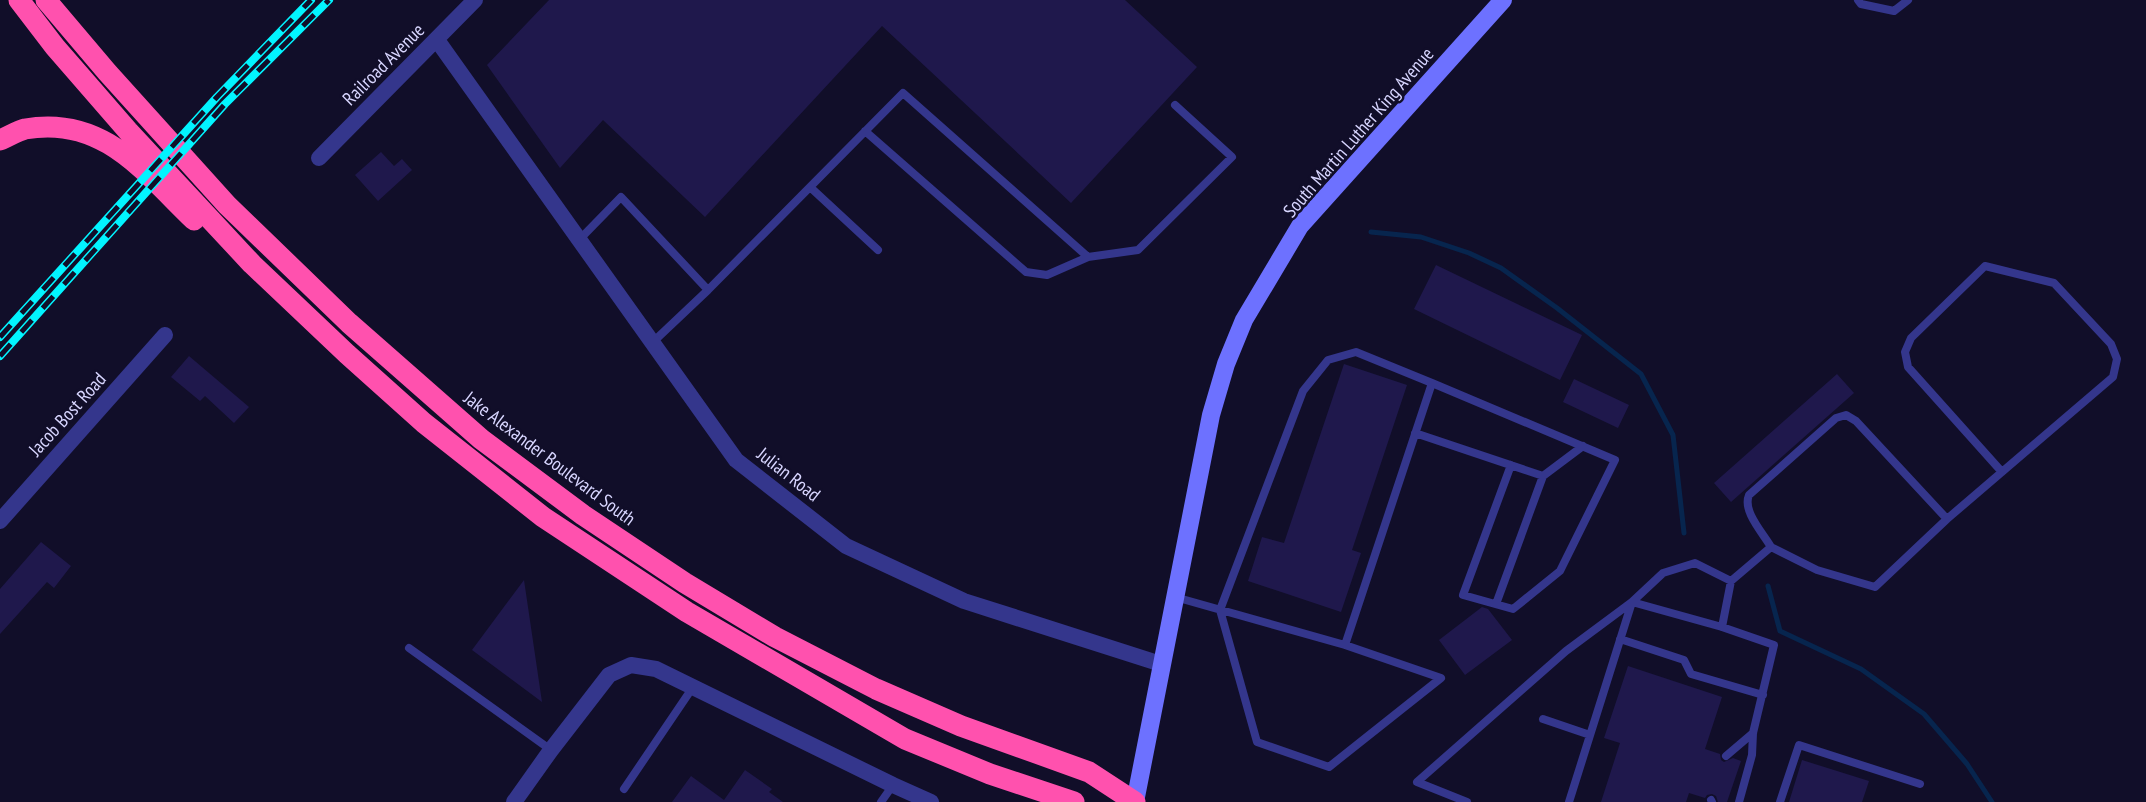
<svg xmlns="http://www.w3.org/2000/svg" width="2146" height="802" font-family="'PT Sans Narrow',sans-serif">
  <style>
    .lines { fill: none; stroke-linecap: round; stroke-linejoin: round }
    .stream { stroke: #07254e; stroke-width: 5 }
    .building { fill: #1f184c }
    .lane { stroke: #34368c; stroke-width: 8 }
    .street { stroke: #34368c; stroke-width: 16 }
    .secondary { stroke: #6d71ff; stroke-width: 18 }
    .highway { stroke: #ff51ae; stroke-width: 21 }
    .rail-casing { stroke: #02f4ff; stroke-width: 8 }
    .rail { stroke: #110e29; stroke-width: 5; stroke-dasharray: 16; stroke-linecap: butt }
    .labels { text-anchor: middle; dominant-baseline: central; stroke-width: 5; stroke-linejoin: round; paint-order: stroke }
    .street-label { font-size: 19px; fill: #d8d6ff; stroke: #110e29 }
  </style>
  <rect width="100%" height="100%" fill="#110e29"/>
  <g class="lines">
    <path class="stream" d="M1371,232L1421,237L1469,253L1501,268L1557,308L1641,374L1673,435L1684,533
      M1768,586L1780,631L1861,669L1924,714L1967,764L1992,802"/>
  </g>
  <path class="building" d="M549,0H1125L1197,67L1071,203L882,26L705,217L603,120L560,168L487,65Z
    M381,152L394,166L402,159L412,170L378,201L355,175Z
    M1436,265L1582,335L1560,380L1414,309Z
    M189,356L249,407L234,423L205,396L200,401L171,377Z
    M1344,364L1407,385L1352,550L1361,553L1341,612L1248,581L1262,537L1284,543Z
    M1837,374L1854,393L1731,502L1714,483Z
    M1574,379L1629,405L1618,428L1563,402Z
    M41,542L71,566L54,588L47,582L0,634V589Z
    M524,580L542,702L472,650Z
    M1482,607L1488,609L1512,640L1465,675L1439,640Z
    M1628,666L1722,697L1705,749L1720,754L1721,760L1724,762L1733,758L1741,761L1727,802H1718L1716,796L1712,794L1707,795L1705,798L1689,793L1686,802H1601L1620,743L1604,738Z
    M1802,760L1869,781L1862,802H1789Z
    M745,770L772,789L769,792L783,802H672L691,776L724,800Z"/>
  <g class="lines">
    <path class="lane" d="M1858,0L1861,4L1894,11L1908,0
      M865,131L1026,272L1047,275L1088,257
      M810,187L878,250
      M579,240L621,197L708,290L653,342
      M708,290L903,93L1088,257L1138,250L1232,157L1175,105
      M1432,383L1615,460L1560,571L1513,609L1463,595L1511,465
      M1415,433L1543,476L1583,446
      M1947,519L2113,377L2117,359L2111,344L2054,283L1985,266L1911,338L1905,352L1908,367L2002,472
      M1175,597L1345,645L1432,383L1356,352L1328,360L1303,391L1220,610L1257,742L1329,767L1441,678L1345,645
      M1496,604L1543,476
      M1722,627L1731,581L1771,547C1763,533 1742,511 1749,495L1836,418L1846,415L1856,421L1947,519L1875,587L1817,570L1771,547
      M1620,639L1684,660L1691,674L1763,695
      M409,648L551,750
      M1543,719L1590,735
      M1726,756L1753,733
      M624,789L693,687
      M1711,800L1712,802
      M881,802L893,785
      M1467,802L1417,782L1566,651L1632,602L1722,627L1774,645L1753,733L1752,755L1739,802
      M1569,802L1632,602L1663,573L1695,563L1731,581
      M1780,802L1799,745L1920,784"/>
    <path class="street" d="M437,40L736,460L846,546L964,601L1161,664
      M319,158L475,0
      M0,521L165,335
      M514,802L551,750L609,675L631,665L656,669L893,785L931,802"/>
    <path class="secondary" d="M1135,802L1211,415L1226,364L1244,320L1300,226L1503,0"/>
    <path class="highway" d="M19,0L55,47L128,131L252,264L347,354L424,423L543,517L687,612L905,739L990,774L1074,802
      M46,0L107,72L227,205L349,323L481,439L583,515L685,583L775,637L876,689L961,726L1089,772L1135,802
      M0,140C8,137 17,131 25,129C103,115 144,172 194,220"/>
    <defs>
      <path id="rail" d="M0,337L217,97L311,0
        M0,356L225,104L329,0"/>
    </defs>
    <use href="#rail" class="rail-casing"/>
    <use href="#rail" class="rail"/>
  </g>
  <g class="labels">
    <g class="street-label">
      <text transform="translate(383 64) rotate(-45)">Railroad Avenue</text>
      <text transform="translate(1358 132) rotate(-49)">South Martin Luther King Avenue</text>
      <text transform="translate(67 414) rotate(-48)">Jacob Bost Road</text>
      <text transform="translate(550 458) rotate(37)">Jake Alexander Boulevard South</text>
      <text transform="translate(789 474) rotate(38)">Julian Road</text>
    </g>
  </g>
</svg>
